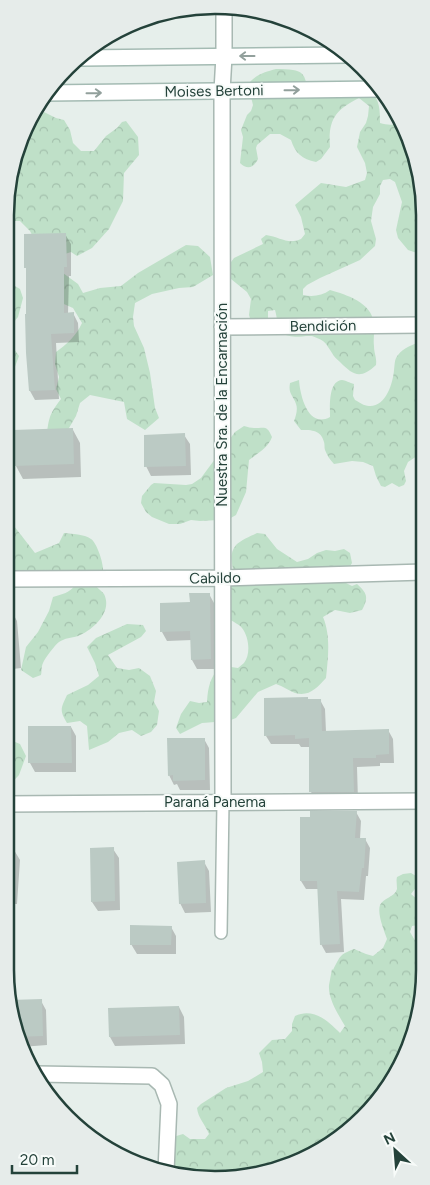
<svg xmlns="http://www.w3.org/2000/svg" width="430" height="1185" font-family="Figtree,sans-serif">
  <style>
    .forest { fill: url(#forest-crowns) }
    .shadow { fill: #0003 }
    .building { fill: #bbcac4 }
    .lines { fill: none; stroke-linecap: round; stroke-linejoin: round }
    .lane-casing { stroke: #a8b8b2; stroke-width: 14 }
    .street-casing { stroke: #a8b8b2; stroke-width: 18 }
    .secondary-casing { stroke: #a4bbb3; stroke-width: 18 }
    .lane { stroke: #fff; stroke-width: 11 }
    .street { stroke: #fff; stroke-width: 15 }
    .secondary { stroke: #fff; stroke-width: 15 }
    .oneway { stroke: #92a09c }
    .labels { text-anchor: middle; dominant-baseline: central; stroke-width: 4; stroke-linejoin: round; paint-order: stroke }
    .street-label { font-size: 15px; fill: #24423a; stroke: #f7fbf9 }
    .rim { fill: none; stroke: #24423a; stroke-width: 2.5 }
  </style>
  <defs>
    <pattern id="forest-crowns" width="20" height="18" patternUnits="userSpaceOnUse" patternTransform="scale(1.25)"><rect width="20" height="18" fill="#bfe0c8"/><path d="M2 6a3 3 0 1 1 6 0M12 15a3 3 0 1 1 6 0" fill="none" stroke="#a4c1ad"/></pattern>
  </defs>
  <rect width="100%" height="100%" fill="#e6efeb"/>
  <path class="forest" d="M276,69C282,69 288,69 293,70C308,72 304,83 310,92C311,95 314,96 316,98L325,97L343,89L371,91C380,101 380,110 380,123C389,125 395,127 401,118L403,122L423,187V255L408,250L398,238L396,230L402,202L395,182L390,179L383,180L380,186V194L373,207L371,221L376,239L375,246L360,260L320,278L307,285L303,289V295C312,297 322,296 330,290C347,295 371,302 374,323C375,331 373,339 374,346C374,354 377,357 376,365C360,380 353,375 340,362C337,359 334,357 332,353C329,349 327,344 323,341C320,339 315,337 312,336C302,335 286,341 280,329C277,323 277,317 275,310L268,311V322L252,325L249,315L251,299L247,292L231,279L229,272L231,262L234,258L263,244L261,239L266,235C280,237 288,245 301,239L305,234L301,217L295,205L321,183L346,187L365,180L367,173L365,163L357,147L360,132L366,123L368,116L369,106L359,98C335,110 328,120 330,147L321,159L316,162C302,159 295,153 291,140L280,134H270L257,145L256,148L258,159C254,167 248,171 240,163L243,137L241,130L247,115L251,111L253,105L248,85C254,75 265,72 276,69Z
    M44,112L56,118L64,120L70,130L73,143L81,151H94L106,136L117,128L122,122L126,121L138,137L139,155L124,173L123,201L109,229L92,248L77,256L71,252L65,254L40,251L30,231L20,221H14L12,217L13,198L9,188L12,160L19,148L27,138C26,125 35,120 44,112Z
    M186,245L198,246L210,257L213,275L193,287L179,288L152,294L135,303L133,317L134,326L144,348L150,373L155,408L159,418L145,430L127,419L124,402L90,395L80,403L76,416L62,440L47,433C49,416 51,412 61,399L56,389L59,377L55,364L56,352C67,344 76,336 82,323L73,308L50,298L63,273L78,284L83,293L100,288L121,286L138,273Z
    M5,285H13L20,289L23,298L18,317L5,333L14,349L19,356L13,372L5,379Z
    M422,341H424V373L416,386V421L419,436L424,440V454H420L408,462L404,471L406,481L404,485L399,487L392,483L385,487L381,486L376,476L373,466L363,462L352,461L334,464C330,460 327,455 325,450C324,446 325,446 324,442C321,430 312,430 301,430L294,421C296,416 298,409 296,404C293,395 288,394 290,383L299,380C300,395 308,429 330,417C330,407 328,381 342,380C345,380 350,383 354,384L353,396L355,400C359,402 364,406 369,406C386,407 393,383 394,370C395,364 394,360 398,355C403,348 414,344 422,341Z
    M244,426C248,427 251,428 254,428C265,428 267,425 272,437C268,448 258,453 249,460L246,492L236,515L229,519L219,520L200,521L191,520L180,524H169L152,517L146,512L141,503L142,496L151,485L154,483L186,485L192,484L201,478L235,432Z
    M5,512L12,521L14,526L35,553L59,543L64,533C72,534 84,534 91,539C97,543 104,564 103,572C102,576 98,582 96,586C98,589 102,591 104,594C113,612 93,630 78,636C71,638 65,638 59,642C55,645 45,658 43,663C41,667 42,672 41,675L33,678L21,670L26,647L38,632L49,611L53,597C62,594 70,593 75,585L18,583L5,593Z
    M257,533L265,534L277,549L297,562L308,559L317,553L326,550L335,551L344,549L350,553L352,563L349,568L344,582L352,586L357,584C367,593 369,597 362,610L350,613L335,610L323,617C331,636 328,658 326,678C317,688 309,697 295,693C289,691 283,686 276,684L258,692L236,718L228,721L202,723L180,734L176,728L181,714L190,701L199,703L207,702C208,686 210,680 219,666L228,664L231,667L238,668C240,666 242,665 244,663C251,654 249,637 242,628C239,624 233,622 229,619L227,589C228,588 232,585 233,583C238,574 225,558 236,545C241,540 251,536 257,533Z
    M127,624L143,625L146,631L141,637L108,655L117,668L129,670L139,668L150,676L156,691L154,702L159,711L157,725L151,732L141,736L132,730L119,733L108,742L89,750L87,726L80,721L67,723C59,710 61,708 67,695L88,685L99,676L95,663L87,647L96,638Z
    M8,739L20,744L26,756L19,775L5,790V741Z
    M411,873L416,876L421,881L411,894L425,906V922L418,925L412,926L410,932L420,949L422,950H425V970L418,1025L382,1098L331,1145L256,1176L232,1177L230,1175L194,1172L193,1178H187L160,1169L173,1137L183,1134L190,1139H205L209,1134C205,1124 198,1118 197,1108L201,1104L226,1088L248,1081L263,1072L262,1062L259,1053L272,1040L285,1039L292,1031V1024L295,1016C313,1007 328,1021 340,1033L345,1026C338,1014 328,999 329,985C330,980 331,974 332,969L333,970C341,955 339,955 354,949L366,954L373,956L383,948L387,939C384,930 377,914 380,905C383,898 395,897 397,889C397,885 396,880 397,877L403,874Z"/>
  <path class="shadow" d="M65,234L71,244V276H69L68,314L73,313L78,323L79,342L56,343L59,399L35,400L30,391L27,353V271L26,267Z
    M73,430L80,443L81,477L23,479L16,466Z
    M184,435L190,444L191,475L151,476L146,466Z
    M209,594L214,603L216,669H197L192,660V640L167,641L162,632L191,604Z
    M11,610L17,621L21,668L5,670V611Z
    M308,700H320L325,709L326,732L388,730L393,739L394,763H380V766L357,767L358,801H316L311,792L310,747H301L299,744H271L266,736Z
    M29,727H71L76,736V772H35L30,763Z
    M204,739L209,748L210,790H180L177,784L174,785L169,775Z
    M356,812L361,821L360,839H365L370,848L368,876H366L364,900L341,899L344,952L326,953L321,944L318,889H306L301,881Z
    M113,849L119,858L120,910L98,911L92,902Z
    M5,850H14L20,860L17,904H5Z
    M204,862L209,871L211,912L185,913L180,903Z
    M171,927L176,936V954H137L131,944Z
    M41,1001L46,1010L47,1045L21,1047L16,1038L10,1002Z
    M179,1007L184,1017L185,1044L115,1046L110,1037Z"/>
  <path class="building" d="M66,233L67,267H64V313L74,312V333L51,334L55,390L29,391L26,353L25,314H26V268H24V234Z
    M73,428L74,464L14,466L13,430Z
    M185,433L186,466L144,467V435Z
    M189,593H210L211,659L191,660L190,631L160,632V603L190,602Z
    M308,697V699H321L322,731L389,729V754L376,755V758H353L354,792H309V738L295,739V735L264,736V698Z
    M28,726H71L72,763H28Z
    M167,738H205V780L173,781V775L168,776Z
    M310,811H357L355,838H366L364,868H362L359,892L337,891L340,944L320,945L317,881H300V817H310Z
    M114,847L115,901L91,902L90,848Z
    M205,860L206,903L179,904L177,862Z
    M130,925L172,926L171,945H130Z
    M42,999L43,1036L16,1037L10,1000Z
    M179,1006L180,1035L109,1037L108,1008Z"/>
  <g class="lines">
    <defs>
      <path id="lane" d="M221,933L223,802"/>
      <path id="street" d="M222,327L423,325
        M5,579L223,578L424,572
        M223,802L222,91L224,56V9
        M5,804L425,801
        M37,1074L152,1076L162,1085L169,1104L166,1171"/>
      <path id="secondary" d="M82,58L348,55
        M46,93L381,89"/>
    </defs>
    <use href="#lane" class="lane-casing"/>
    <use href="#street" class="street-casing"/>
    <use href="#secondary" class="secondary-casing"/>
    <use href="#lane" class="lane"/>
    <use href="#street" class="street"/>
    <use href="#secondary" class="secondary"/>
  </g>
  <defs><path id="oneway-shaft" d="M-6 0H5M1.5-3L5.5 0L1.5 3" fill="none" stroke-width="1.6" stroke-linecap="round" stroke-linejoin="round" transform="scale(1.25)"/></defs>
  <g class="oneway">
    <use href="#oneway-shaft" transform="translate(247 56) rotate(180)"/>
    <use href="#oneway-shaft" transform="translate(292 90) rotate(-1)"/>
    <use href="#oneway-shaft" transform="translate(94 93) rotate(-1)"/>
  </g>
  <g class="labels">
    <g class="street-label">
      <text transform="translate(214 91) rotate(-1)">Moises Bertoni</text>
      <text transform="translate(323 326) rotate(-1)">Bendición</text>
      <text transform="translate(222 405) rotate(-90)">Nuestra Sra. de la Encarnación</text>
      <text transform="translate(215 578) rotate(-1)">Cabildo</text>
      <text x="215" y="802">Paraná Panema</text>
    </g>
  </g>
  <path d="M0 0H430V1185H0ZM215 14H215A201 201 0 0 1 416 215V970A201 201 0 0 1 215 1171H215A201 201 0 0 1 14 970V215A201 201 0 0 1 215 14Z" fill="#e6ecea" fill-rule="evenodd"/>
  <path class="rim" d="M215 14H215A201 201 0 0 1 416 215V970A201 201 0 0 1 215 1171H215A201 201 0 0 1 14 970V215A201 201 0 0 1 215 14Z"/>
  <g transform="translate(395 1150) rotate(334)" stroke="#f7fbf9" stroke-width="4" paint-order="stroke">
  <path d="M0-4L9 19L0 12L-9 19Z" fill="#24423a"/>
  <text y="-8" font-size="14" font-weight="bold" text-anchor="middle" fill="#24423a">N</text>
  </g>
  <path d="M12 1165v8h65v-8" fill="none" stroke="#24423a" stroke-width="2.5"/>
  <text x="20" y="1165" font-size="15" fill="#24423a" stroke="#f7fbf9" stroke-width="4" paint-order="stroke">20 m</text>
</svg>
